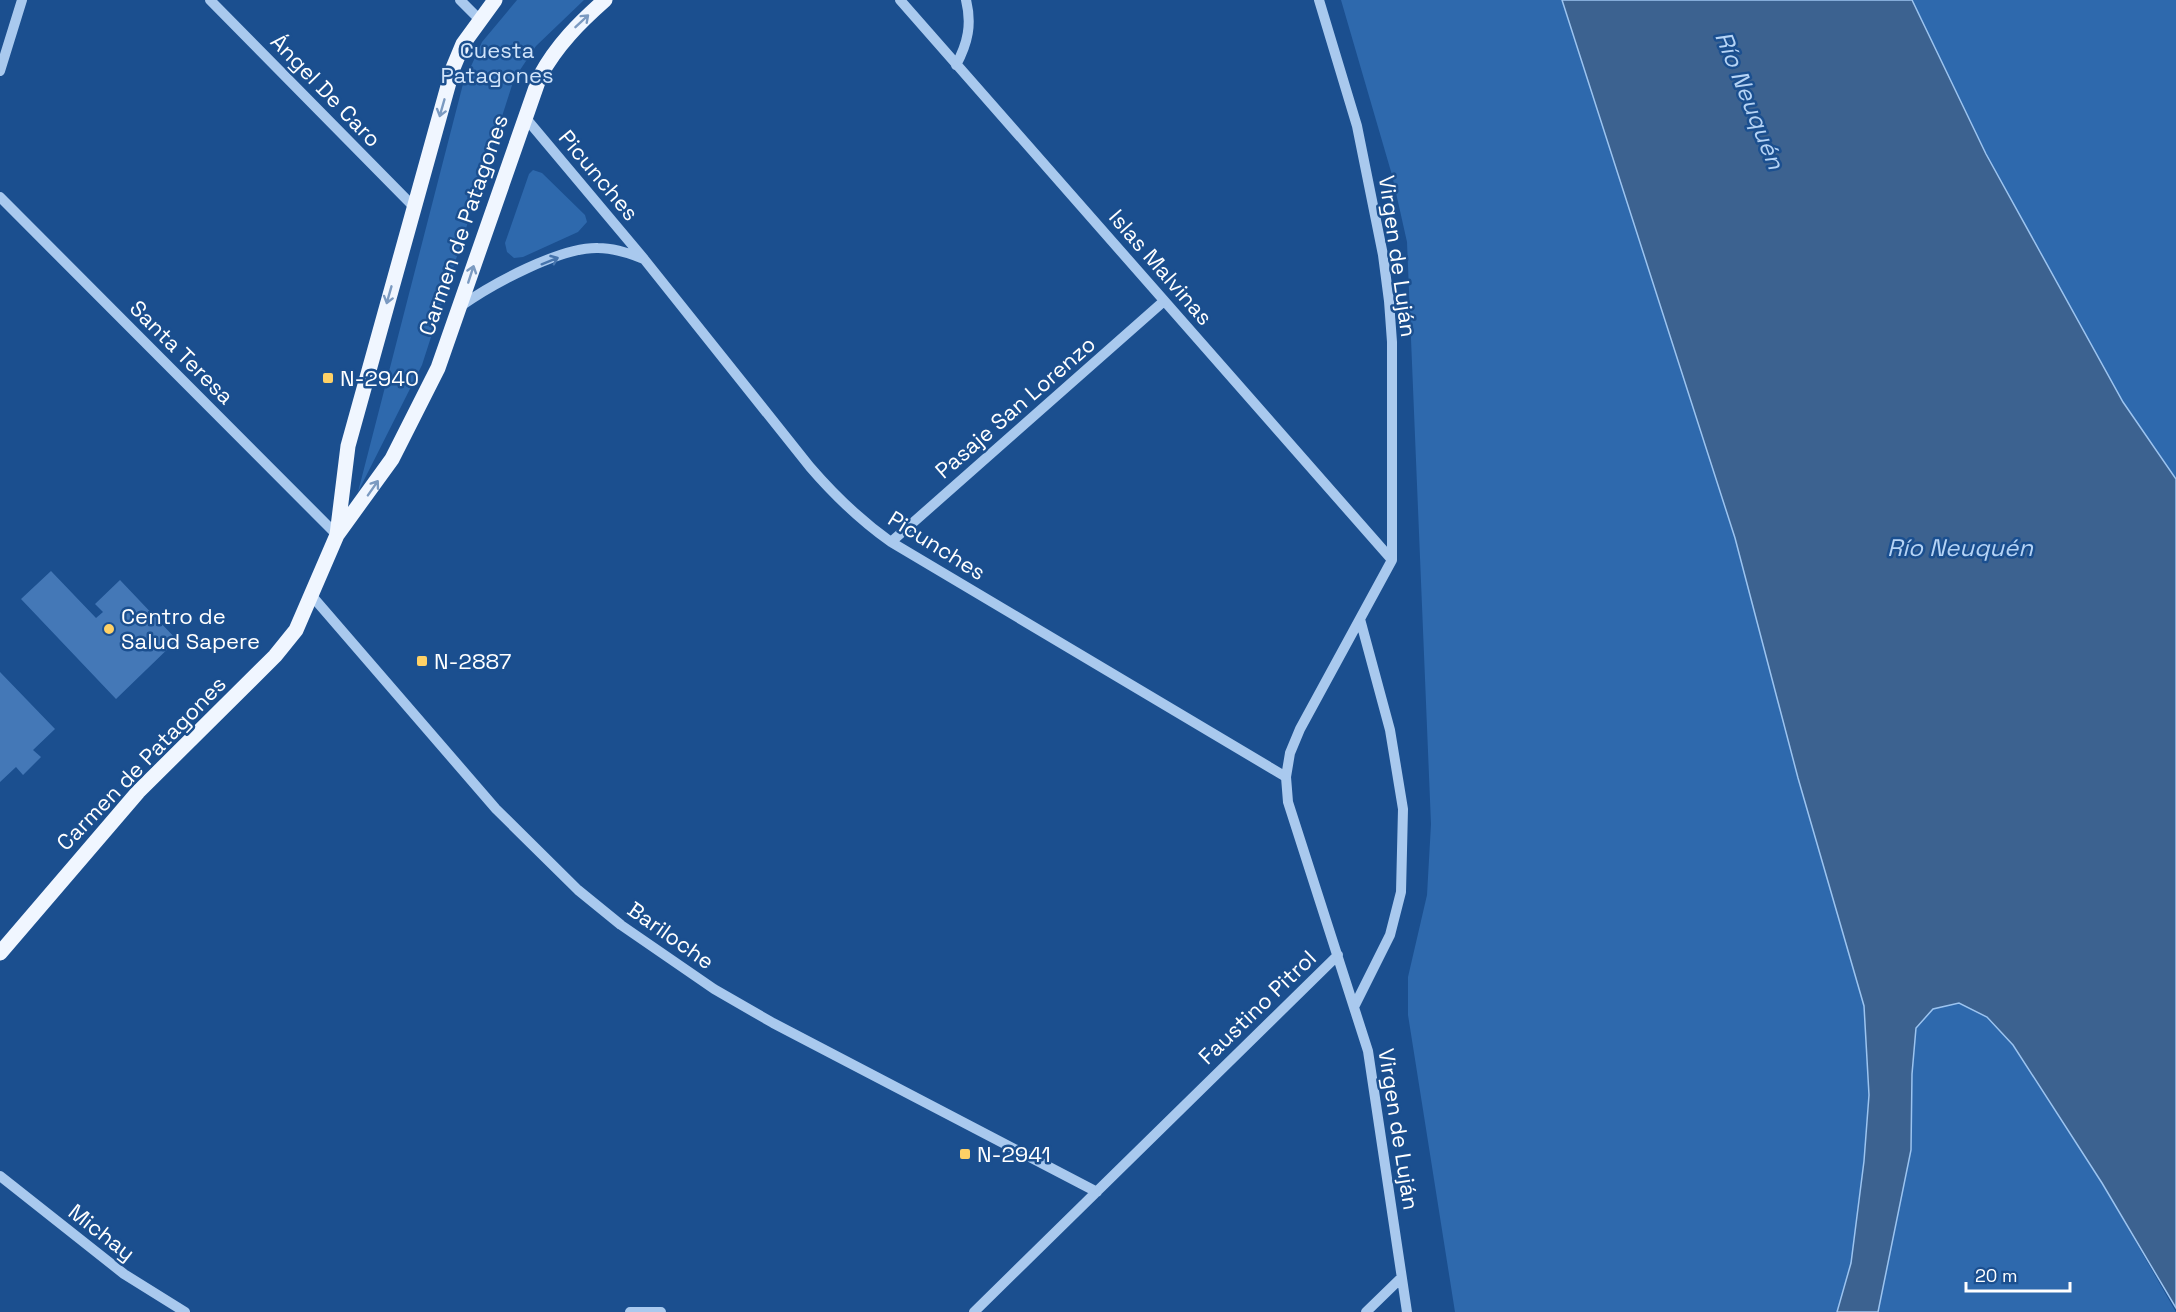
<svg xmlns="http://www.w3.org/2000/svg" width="2176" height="1312" font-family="'Space Grotesk',sans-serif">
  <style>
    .green { fill: #2e69ad }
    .water { fill: #3c6290; stroke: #9cc4f0; stroke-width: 1.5 }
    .building { fill: #4478b7 }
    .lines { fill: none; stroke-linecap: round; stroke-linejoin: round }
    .minor { stroke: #a9c9ee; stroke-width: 10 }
    .major { stroke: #f0f6ff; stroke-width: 15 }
    .oneway { stroke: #7b9ac1 }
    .oneway2 { stroke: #4674ac }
    .poi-dot { fill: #ffd166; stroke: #1b4f8f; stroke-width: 2 }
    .labels { text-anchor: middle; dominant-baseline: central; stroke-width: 5; stroke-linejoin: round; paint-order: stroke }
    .park-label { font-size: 22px; fill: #cfe3fa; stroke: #1b4f8f }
    .street-label { font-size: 22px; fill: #fff; stroke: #1b4f8f }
    .poi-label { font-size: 22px; fill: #fff; stroke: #1b4f8f; text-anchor: start }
    .water-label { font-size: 24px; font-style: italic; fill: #b5d3f5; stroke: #1b4f8f }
  </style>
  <rect width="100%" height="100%" fill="#1b4f8f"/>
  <path class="green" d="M517,0H584L536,46L514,79L422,365L358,492L463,84L482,42Z
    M1341,0H1562L1735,538L1798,778L1864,1006L1869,1095L1864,1161L1851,1263L1837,1312H1455L1408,1015V977L1427,895L1431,824L1407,242L1392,175Z
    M1912,0H2176V479L2123,402L1986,154Z
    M533,170L542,173L585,215L587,222L578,232L523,257L514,258L507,252L505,243L529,174Z
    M1959,1003L1987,1017L2013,1045L2102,1183L2176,1312H1878L1911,1150L1912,1074L1916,1028L1933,1009Z"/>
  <path class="water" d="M1562,0H1912L1986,154L2123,402L2176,479V1308L2102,1183L2013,1045L1987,1017L1959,1003L1933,1009L1916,1028L1912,1074L1911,1150L1878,1312H1837L1851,1263L1864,1161L1869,1095L1864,1006L1798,778L1735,538Z"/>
  <path class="building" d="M51,571L96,618L103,612L95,604L120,580L177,640L116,699L21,599Z
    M0,672L55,729L33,750L41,757L23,775L16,767L0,782Z"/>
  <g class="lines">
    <path class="minor" d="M210,0L414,207
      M460,0L479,19
      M900,0L1392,560
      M1319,0L1357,126L1383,255L1389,301L1392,342V560L1300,729L1290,753L1286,777L1288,802L1368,1051L1407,1312
      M956,65C968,43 972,24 966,0
      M0,71L22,0
      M524,116L644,259L810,467C835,496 860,520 891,542L1286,777
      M0,197L337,535
      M461,306C492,284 560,247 598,248C614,248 629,253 644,259
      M891,542L1164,301
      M312,596L496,809L578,890L621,925L714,989L773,1023L1097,1192
      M1355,1005L1390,935L1401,892L1403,809L1390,730L1360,619
      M0,1176L124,1274L185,1312
      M630,1312H661
      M974,1312L1338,955
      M1366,1312L1401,1278"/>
    <path class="major" d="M337,535L348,446L453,68L463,44L495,0
      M0,953L138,792L275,656L296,630L337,535L392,459L438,368L540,76C557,45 579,23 605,0"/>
  </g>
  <defs><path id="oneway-shaft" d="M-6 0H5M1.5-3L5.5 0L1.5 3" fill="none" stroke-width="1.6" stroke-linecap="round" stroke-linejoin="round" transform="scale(1.5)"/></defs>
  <g class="oneway">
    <use href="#oneway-shaft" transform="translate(582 21) rotate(-43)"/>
    <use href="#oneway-shaft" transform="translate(442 108) rotate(106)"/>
    <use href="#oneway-shaft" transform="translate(471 274) rotate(-72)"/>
    <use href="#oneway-shaft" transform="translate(389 295) rotate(106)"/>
    <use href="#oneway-shaft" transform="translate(373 488) rotate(-55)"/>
  </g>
  <use class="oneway2" href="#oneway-shaft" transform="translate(550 261) rotate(-22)"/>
  <g class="poi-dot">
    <rect x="322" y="372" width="12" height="12" rx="3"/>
    <circle cx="109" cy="629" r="6"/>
    <rect x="416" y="655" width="12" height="12" rx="3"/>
    <rect x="959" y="1148" width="12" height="12" rx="3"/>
  </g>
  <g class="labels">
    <g class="park-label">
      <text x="497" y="50">Cuesta<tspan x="497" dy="25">Patagones</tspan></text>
    </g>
    <g class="street-label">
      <text transform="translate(326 90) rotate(46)">Ángel De Caro</text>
      <text transform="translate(599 175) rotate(50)">Picunches</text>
      <text transform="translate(463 225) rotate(-71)">Carmen de Patagones</text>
      <text transform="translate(1398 256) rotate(82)">Virgen de Luján</text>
      <text transform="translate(1161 267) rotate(49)">Islas Malvinas</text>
      <text transform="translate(182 352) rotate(45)">Santa Teresa</text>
      <text transform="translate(1015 407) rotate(-41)">Pasaje San Lorenzo</text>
      <text transform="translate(937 545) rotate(32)">Picunches</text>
      <text transform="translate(141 763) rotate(-46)">Carmen de Patagones</text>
      <text transform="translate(671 935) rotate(35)">Bariloche</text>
      <text transform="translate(1257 1007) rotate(-44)">Faustino Pitrol</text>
      <text transform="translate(1399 1129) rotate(81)">Virgen de Luján</text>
      <text transform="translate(102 1232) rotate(38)">Michay</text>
    </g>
    <g class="poi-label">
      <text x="340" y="378">N-2940</text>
      <text x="121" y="616">Centro de<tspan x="121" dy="25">Salud Sapere</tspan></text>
      <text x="434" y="661">N-2887</text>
      <text x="977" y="1154">N-2941</text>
    </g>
    <g class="water-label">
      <text transform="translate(1750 100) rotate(68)">Río Neuquén</text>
      <text x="1960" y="547">Río Neuquén</text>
    </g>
  </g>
  <path d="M1966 1282v9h104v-9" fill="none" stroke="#ffffff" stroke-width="3"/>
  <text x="1975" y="1282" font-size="18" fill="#ffffff" stroke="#1b4f8f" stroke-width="4.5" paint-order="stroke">20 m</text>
</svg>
